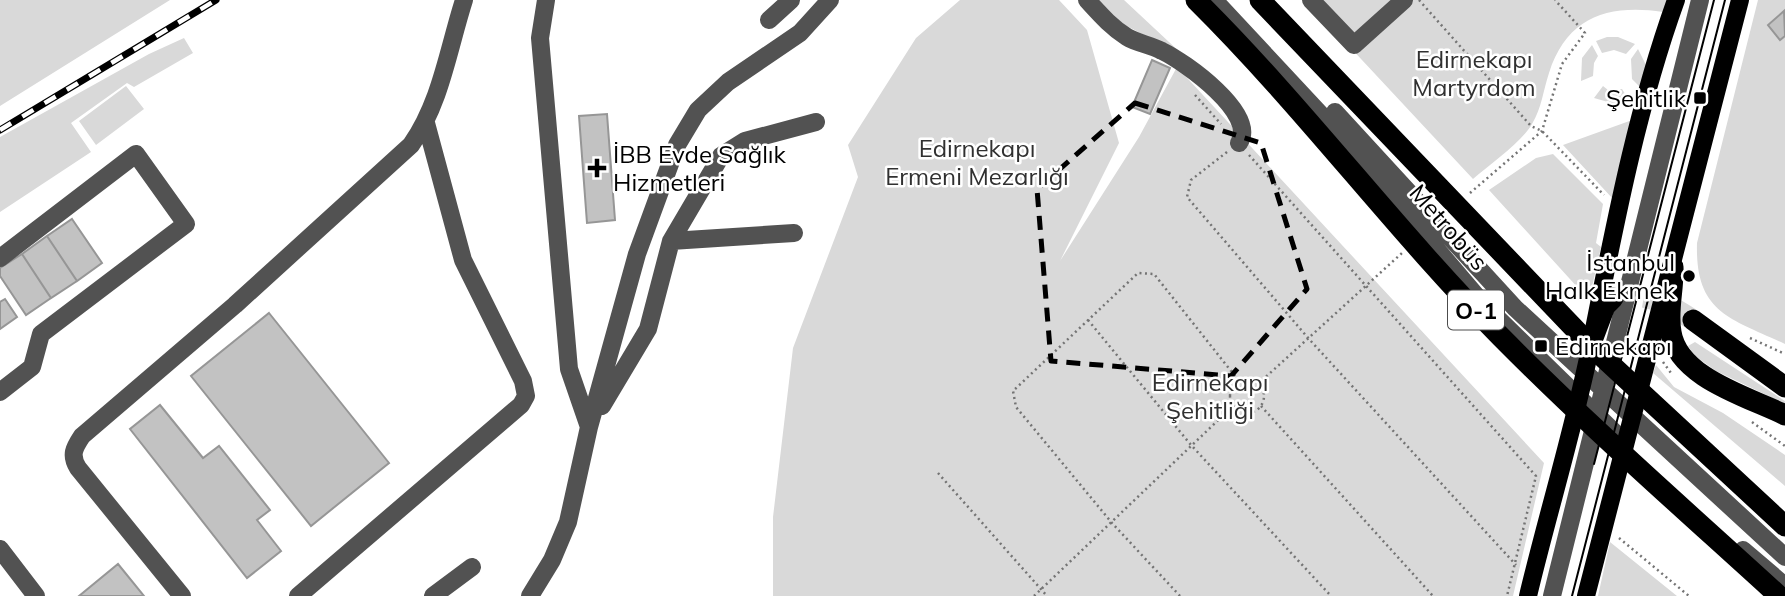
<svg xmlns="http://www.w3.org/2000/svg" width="1785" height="596" font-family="Mulish,sans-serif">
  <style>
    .green { fill: #d9d9d9 }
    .building { fill: #c2c2c2; stroke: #969696; stroke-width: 2 }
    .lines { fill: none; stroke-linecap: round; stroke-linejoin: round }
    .highway-tunnel { stroke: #d9d9d9; stroke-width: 21; stroke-dasharray: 21 10; stroke-linecap: butt }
    .path { stroke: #747474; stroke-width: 2.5; stroke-dasharray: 2 3.5; stroke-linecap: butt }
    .minor { stroke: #525252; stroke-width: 18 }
    .major { stroke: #000; stroke-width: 18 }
    .highway { stroke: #000; stroke-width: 21 }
    .tram { stroke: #000; stroke-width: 2 }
    .rail-casing { stroke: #000; stroke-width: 7 }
    .rail { stroke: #fff; stroke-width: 4.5; stroke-dasharray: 13; stroke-linecap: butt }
    .marked { fill: none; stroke: #000; stroke-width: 5; stroke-dasharray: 14 9; stroke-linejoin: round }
    .poi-dot { fill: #000; stroke: #fff; stroke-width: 2.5 }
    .labels { text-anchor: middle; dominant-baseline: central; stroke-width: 5; stroke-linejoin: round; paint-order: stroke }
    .shield { fill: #fff; stroke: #4c4c4c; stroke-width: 2 }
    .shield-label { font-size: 23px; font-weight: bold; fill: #000 }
    .park-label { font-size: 24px; fill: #303030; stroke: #fff }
    .poi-label { font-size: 24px; fill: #000; stroke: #fff; text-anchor: end }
    .street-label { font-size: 24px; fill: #000; stroke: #fff }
  </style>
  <rect width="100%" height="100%" fill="#fff"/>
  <path class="green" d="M0,0H170L0,106Z
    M960,0H1059L1087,30L1119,143L1060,261L1139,137L1177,67L1544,463L1513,596H773V517L793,348L858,177L848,145L916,38Z
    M1098,0H1124L1184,56L1123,24Z
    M1306,0H1667L1663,12C1608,4 1567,17 1549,73C1543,91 1542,107 1532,124C1522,142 1490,164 1473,179Z
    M1758,0H1785V344C1730,318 1695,313 1697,243Z
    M1607,37H1618L1635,44L1626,54L1614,50L1602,53L1596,41Z
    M184,38L193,53L134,87L127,83L71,123L91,152L0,212V137L149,54Z
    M1592,45L1598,56L1594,63L1593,76L1581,81L1582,58Z
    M1638,49L1647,67L1642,89L1632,79L1631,59Z
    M126,86L144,109L96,145L79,121Z
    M1603,86L1608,90L1622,89L1629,100L1615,104L1594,98Z
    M1635,119L1613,199L1563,145Z
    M1553,154L1603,204L1596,243L1601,247L1589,300L1489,190L1536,158Z
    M1695,342L1785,401V404L1716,371L1695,356L1688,346Z
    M1656,365L1674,387L1723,413L1785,455V486L1653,373Z
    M1610,542L1677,596H1598Z"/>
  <path class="building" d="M1784,11L1785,36L1780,40L1768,25Z
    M1152,60L1170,68L1150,114L1132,107Z
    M607,114L615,220L587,223L579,116Z
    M72,219L102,263L77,281L47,236Z
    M47,236L77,281L51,298L22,254Z
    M22,254L51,298L26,315L0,276V268Z
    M5,299L17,317L0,329V302Z
    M269,313L389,463L311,526L191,376Z
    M160,405L203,458L219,446L270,510L257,520L281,551L247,578L130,429Z
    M118,564L144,596H79Z"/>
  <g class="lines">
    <path class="highway-tunnel" d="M1613,298C1644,291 1667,303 1693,320"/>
    <path class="path" d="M1419,0L1531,126L1542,131L1604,195
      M1195,95L1221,124
      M1227,152L1191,180L1187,197L1309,339L1516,565
      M1249,155L1536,476L1507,596
      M1470,193L1542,131L1562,64L1585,33L1555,0
      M1088,320L1191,445L1331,596
      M1750,338L1785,354
      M1663,362L1671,373
      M1230 396a17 17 0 1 1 34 0a17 17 0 1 1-34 0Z
      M1258,384L1402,253
      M1261,406L1433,596
      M1752,422L1785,446
      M938,473L1047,596
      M1619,538L1689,596
      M1034,596L1233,406
      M1180,596L1112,523L1016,407L1013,391L1138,273L1154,274L1239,381"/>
    <path class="minor" d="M546,0L540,38L569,369L589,427
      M1087,0C1099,13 1111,27 1127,37C1137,43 1151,45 1162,51C1185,62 1258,114 1239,143
      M1214,0L1335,130L1485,306L1616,434
      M1311,0L1354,45L1404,0
      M769,20L791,0
      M1335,112L1515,308L1785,557
      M671,241L794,233
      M0,258L136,154L186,224L41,334L32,367L0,392
      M602,406L648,329L671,241L721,156L745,141L816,122
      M0,549L36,596
      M1743,550L1785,586
      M182,596L78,468C70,455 74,448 82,436L235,305L411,145C441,102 448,50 464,0
      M298,596L521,405L526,396L523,381L463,260L426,123
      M433,596L472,567
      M530,596L552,560L568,522L589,427L637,254L677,145L698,110L728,82L800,33L830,0
      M1552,596L1700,0"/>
    <path class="major" d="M1528,596C1548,512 1574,429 1591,344C1614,229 1636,111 1676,0
      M1586,596L1740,0"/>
    <path class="highway" d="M1196,0C1304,107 1394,229 1501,337C1590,427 1686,511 1779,596
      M1260,0L1593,348L1785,526
      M1673,267C1674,288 1667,310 1671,332C1678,378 1749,397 1785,415
      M1693,320L1785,387
      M1591,343L1605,306L1613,298"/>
    <path class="tram" d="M1594,464L1714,0
      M1572,596L1725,0"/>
    <defs>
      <path id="rail" d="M0,130L216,0"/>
    </defs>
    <use href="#rail" class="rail-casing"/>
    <use href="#rail" class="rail"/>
  </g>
  <path class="marked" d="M1135,103L1261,143L1307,289L1231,376L1051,361L1037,189Z"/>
  <g class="poi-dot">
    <rect x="1693" y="91" width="14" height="14" rx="3.5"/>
    <path d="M593.5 157.5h7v7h7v7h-7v7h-7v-7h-7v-7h7z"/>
    <circle cx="1689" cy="276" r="7"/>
    <rect x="1534" y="339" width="14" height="14" rx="3.5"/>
  </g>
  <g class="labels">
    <rect class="shield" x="1448" y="290.5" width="56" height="39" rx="5"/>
    <g class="shield-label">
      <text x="1476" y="310">O-1</text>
    </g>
    <g class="park-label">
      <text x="1474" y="59">Edirnekapı<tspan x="1474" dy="28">Martyrdom</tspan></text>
      <text x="977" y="148">Edirnekapı<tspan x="977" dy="28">Ermeni Mezarlığı</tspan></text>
      <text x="1210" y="382">Edirnekapı<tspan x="1210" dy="28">Şehitliği</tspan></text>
    </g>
    <g class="poi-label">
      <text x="1686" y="98">Şehitlik</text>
      <text x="613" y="154" text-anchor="start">İBB Evde Sağlık<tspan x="613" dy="28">Hizmetleri</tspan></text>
      <text x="1675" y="262">İstanbul<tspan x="1675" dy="28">Halk Ekmek</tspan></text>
      <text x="1555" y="346" text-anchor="start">Edirnekapı</text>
    </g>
    <g class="street-label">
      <text transform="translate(1449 227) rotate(49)">Metrobüs</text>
    </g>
  </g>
</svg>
